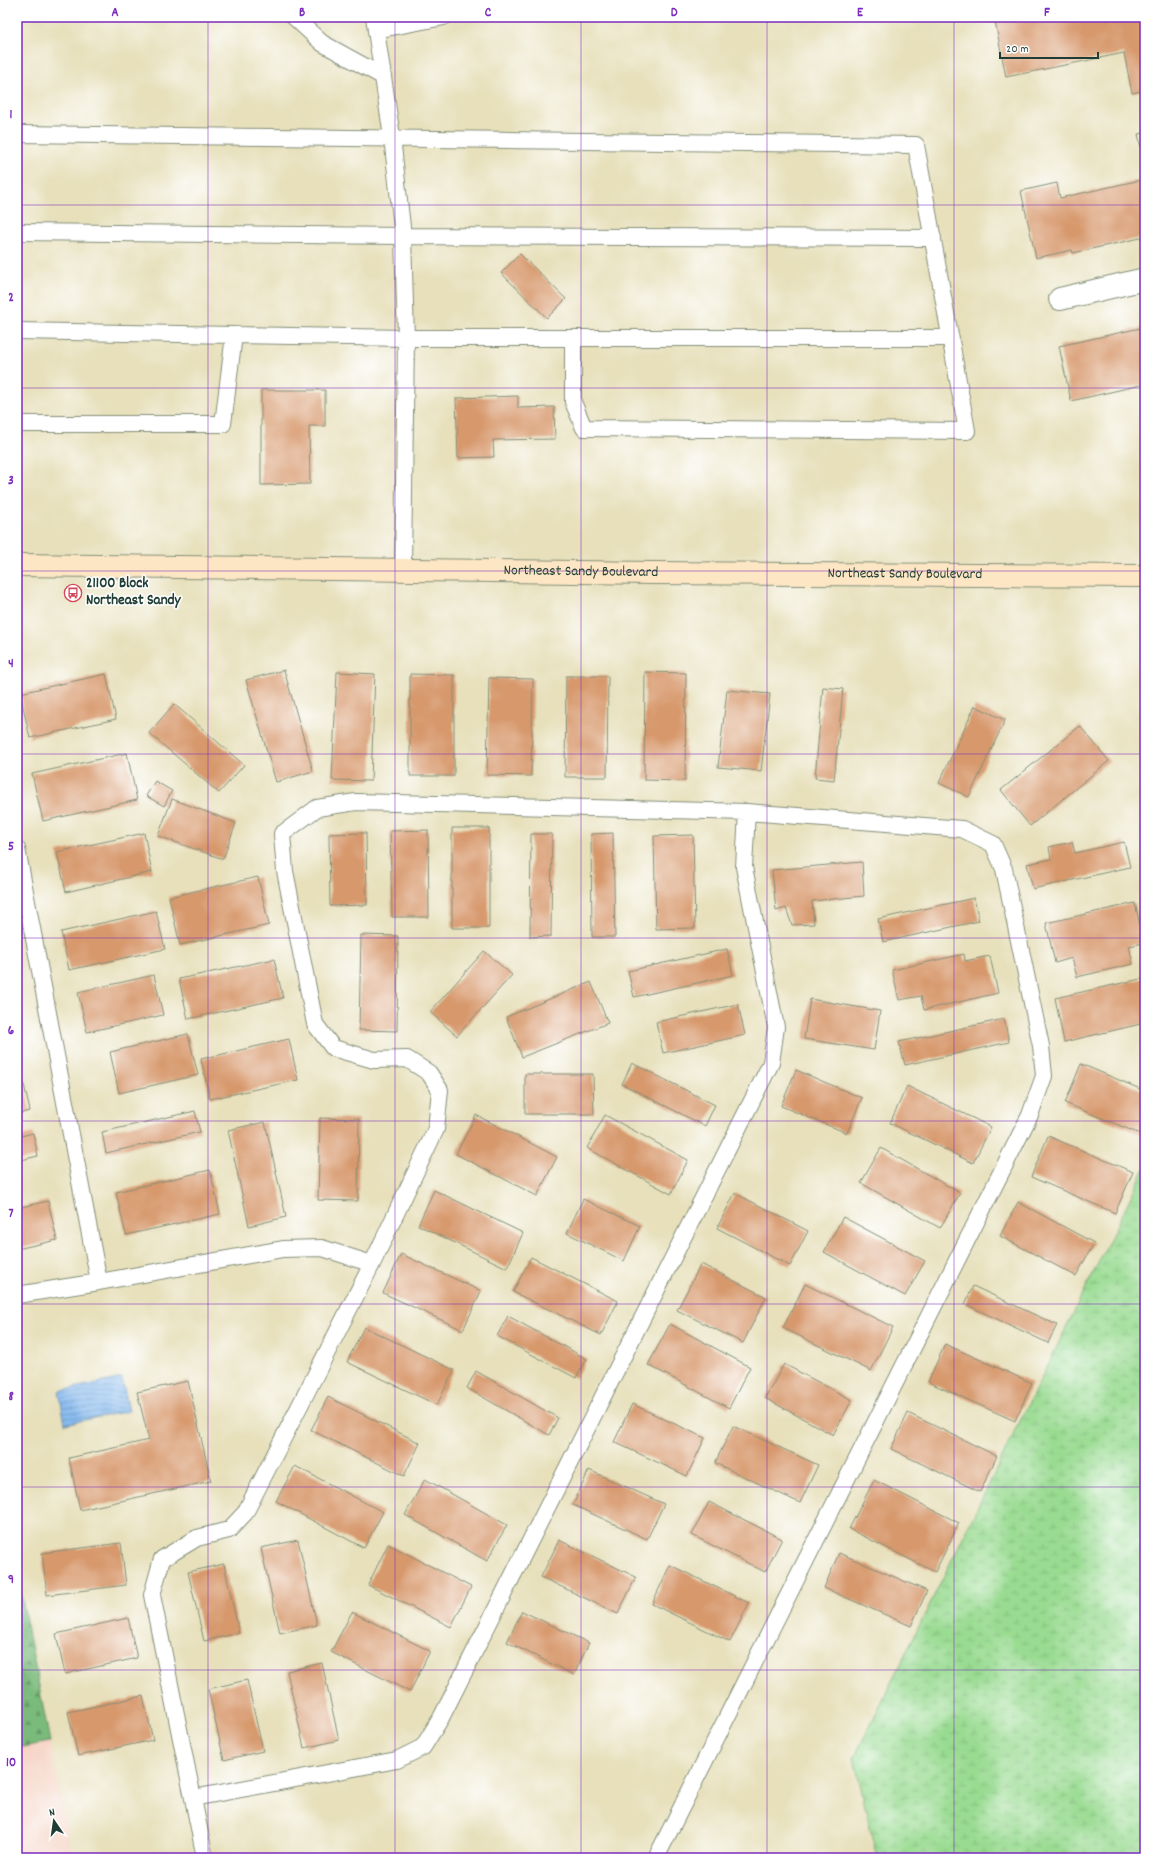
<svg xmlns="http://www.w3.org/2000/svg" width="1162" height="1875" font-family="Dekko,sans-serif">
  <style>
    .built { fill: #f5d2c2 }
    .forest { fill: url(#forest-firs); stroke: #4c7c58 }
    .wetland { fill: url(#wetland-marsh); stroke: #5c8c62 }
    .water { fill: url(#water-rules); stroke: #4e7890 }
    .building { fill: #d7986c }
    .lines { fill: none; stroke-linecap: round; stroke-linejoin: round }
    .lane-casing { stroke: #838e78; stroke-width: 18 }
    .street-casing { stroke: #838e78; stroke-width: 24 }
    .secondary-casing { stroke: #838e78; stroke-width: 24 }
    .lane { stroke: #fff; stroke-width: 16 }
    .street { stroke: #fff; stroke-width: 22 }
    .secondary { stroke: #fce6c4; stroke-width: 22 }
    .grid { fill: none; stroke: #7b2cbf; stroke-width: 1; stroke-opacity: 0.55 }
    .labels { text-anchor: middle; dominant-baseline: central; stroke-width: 3; stroke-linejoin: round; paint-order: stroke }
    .street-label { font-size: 15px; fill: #1f3d34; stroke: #fff }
    .poi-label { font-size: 15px; font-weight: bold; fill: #1f3d34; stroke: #fff; text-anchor: start }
    .neatline { fill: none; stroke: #7b2cbf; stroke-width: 1.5 }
    .grid-label { font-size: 13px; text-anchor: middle; font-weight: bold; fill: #7b2cbf }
  </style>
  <defs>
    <pattern id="forest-firs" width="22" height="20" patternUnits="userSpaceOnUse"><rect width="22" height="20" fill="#7abb7b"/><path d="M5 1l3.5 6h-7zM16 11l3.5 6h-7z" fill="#639966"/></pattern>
    <pattern id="wetland-marsh" width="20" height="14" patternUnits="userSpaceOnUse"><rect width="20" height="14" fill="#99db91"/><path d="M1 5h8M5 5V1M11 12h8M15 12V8" fill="none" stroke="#83bd7e"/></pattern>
    <pattern id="water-rules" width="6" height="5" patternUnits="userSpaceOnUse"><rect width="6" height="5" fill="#7db4ed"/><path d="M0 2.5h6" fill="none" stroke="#6694c1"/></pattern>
  </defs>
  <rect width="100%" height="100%" fill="#fff"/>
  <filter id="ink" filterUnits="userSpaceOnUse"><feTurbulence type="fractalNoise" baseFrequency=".025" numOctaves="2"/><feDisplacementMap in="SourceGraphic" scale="8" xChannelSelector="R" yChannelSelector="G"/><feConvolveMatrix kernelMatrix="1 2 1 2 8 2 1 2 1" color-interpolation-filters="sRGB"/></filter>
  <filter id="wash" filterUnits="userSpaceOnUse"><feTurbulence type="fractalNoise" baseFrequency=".012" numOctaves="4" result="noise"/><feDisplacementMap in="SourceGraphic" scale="16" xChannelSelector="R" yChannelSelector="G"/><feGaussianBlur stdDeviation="0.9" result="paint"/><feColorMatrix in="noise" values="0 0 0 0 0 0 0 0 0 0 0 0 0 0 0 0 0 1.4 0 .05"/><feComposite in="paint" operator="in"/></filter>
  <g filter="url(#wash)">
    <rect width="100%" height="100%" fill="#e7e0bb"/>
    <path class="built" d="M50,1742L72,1858H17V1748Z"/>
    <path class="forest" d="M17,1574L50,1742L17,1748Z"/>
    <path class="wetland" d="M1145,1168V1858H877L854,1758Z"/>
    <path class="water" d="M122,1378L129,1411L65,1424L59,1391Z"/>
    <g id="blocks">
      <path class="building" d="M1016,17H1145V90L1132,93L1124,53L1006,77L995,21Z
        M1145,133V161H1144L1138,134Z
        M1145,179V237L1073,253L1072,250L1036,258L1021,191L1057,183L1060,198Z
        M520,254L566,299L547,318L501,273Z
        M1145,327V384L1071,401L1059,346Z
        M261,390H325V426H309L310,484L261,485Z
        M518,396V408L554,407L555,439L493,440L494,457L458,458L456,398Z
        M284,670L313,771L276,782L246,680Z
        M337,672L375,674L371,781L332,780Z
        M645,672L686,673L685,781L644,780Z
        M106,674L116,719L30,738L20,693Z
        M410,674L454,675V776H410Z
        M566,676H608L607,777H565Z
        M489,678L533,679L531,776L487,775Z
        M823,687L843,689L834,780L815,778Z
        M727,690L770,694L761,771L718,767Z
        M174,704L244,765L219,793L149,733Z
        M975,706L1005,720L969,797L939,783Z
        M1080,726L1109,761L1030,826L1001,790Z
        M127,753L137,800L43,821L32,774Z
        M155,781L172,791L164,806L146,796Z
        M172,799L236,823L223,859L158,836Z
        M452,828H489V928H452Z
        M428,830L429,917H392L390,831Z
        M144,833L152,872L66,892L57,852Z
        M366,833L367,905L330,906L329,834Z
        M613,833L615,937H592L591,834Z
        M531,834H552L551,936L530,937Z
        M693,835L695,928L656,929L654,836Z
        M1072,842L1075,853L1124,842L1130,867L1033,889L1027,864L1051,859L1049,847Z
        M862,862L864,896L812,901L814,924L792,925L786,908L776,911L772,870Z
        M258,877L269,925L180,945L169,897Z
        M974,898L979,921L883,942L878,919Z
        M1135,903L1144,943L1129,946L1133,964L1077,977L1072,958L1055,963L1046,923Z
        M156,911L165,949L69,970L61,932Z
        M361,935L398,936L397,1031L359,1030Z
        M727,949L733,975L634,997L628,971Z
        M484,951L512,975L457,1036L430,1012Z
        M964,954L965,961L990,956L998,993L924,1010L921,996L899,1000L892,970Z
        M274,959L283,998L188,1019L179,979Z
        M154,975L163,1015L87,1032L78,992Z
        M1145,978V1023L1064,1042L1055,998Z
        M591,982L608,1023L522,1057L506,1017Z
        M810,999L880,1011L874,1050L804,1039Z
        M738,1004L745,1035L663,1053L656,1022Z
        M1004,1019L1009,1042L905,1065L899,1042Z
        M188,1034L198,1075L119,1093L110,1052Z
        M289,1039L298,1080L210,1099L201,1059Z
        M632,1063L715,1105L705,1126L622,1084Z
        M1081,1064L1145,1091V1136L1065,1103Z
        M796,1070L862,1098L847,1133L781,1106Z
        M21,1072L30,1111L17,1114V1073Z
        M525,1074H593L594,1114H525Z
        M907,1086L991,1127L973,1163L890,1123Z
        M195,1111L200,1132L106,1153L102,1132Z
        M476,1115L557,1157L537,1196L456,1154Z
        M605,1115L688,1160L671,1194L587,1148Z
        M320,1118L359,1119L358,1201L318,1200Z
        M265,1122L286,1217L249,1226L228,1130Z
        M33,1133L38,1156L17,1161V1137Z
        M1048,1136L1133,1172L1115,1213L1031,1177Z
        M881,1148L960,1193L940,1228L861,1183Z
        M210,1170L220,1214L126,1235L116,1192Z
        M434,1190L523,1233L507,1268L418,1225Z
        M735,1193L808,1231L790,1266L717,1228Z
        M583,1199L640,1226L624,1261L567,1233Z
        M48,1201L57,1240L17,1249V1208Z
        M1018,1202L1094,1243L1076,1276L1000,1236Z
        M843,1217L925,1261L905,1296L824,1252Z
        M401,1254L481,1291L463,1330L383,1293Z
        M531,1257L618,1301L601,1335L513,1292Z
        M701,1264L766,1297L743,1343L677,1310Z
        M805,1284L893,1327L871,1371L783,1328Z
        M973,1286L1057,1325L1048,1343L965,1304Z
        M508,1316L587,1359L576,1378L497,1336Z
        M670,1324L750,1367L729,1408L648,1365Z
        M364,1327L454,1370L437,1405L347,1362Z
        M945,1344L1032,1383L1015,1421L928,1382Z
        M784,1364L852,1400L833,1435L765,1398Z
        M476,1371L558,1418L549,1435L467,1388Z
        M188,1381L211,1481L80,1510L69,1458L149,1440L137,1392Z
        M328,1397L420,1443L404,1476L311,1430Z
        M632,1404L705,1438L687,1476L614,1442Z
        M908,1413L997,1456L980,1492L891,1449Z
        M733,1426L818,1465L800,1503L715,1463Z
        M295,1466L383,1512L364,1548L276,1501Z
        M589,1470L664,1504L647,1539L573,1505Z
        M425,1479L507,1525L487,1561L405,1515Z
        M874,1480L959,1523L935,1572L849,1529Z
        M709,1502L782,1539L765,1572L692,1535Z
        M298,1540L317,1625L280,1633L261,1548Z
        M559,1540L636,1577L618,1614L541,1577Z
        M121,1543L126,1585L47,1595L42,1553Z
        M388,1544L471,1587L451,1627L368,1585Z
        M839,1553L927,1591L911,1626L824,1588Z
        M224,1564L239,1633L204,1641L188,1572Z
        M670,1565L749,1603L730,1642L652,1604Z
        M522,1611L589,1643L574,1675L507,1642Z
        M352,1612L430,1651L410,1692L331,1652Z
        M128,1618L137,1658L65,1674L56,1634Z
        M322,1663L339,1740L304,1748L287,1671Z
        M247,1680L263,1751L224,1760L208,1689Z
        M143,1696L153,1740L78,1756L68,1712Z"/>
    </g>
  </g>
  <g filter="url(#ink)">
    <use href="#blocks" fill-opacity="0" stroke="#838e78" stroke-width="1"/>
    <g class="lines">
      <defs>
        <path id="lane" d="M294,17L322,43L382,76
          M374,17L392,137L403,236L406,338L403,569
          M376,30L444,17
          M17,134L916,145L967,431L584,428L573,402V338
          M17,232L403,236L933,238
          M17,331L406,338H951
          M17,424H223L234,335
          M17,849L99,1282L283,1249L322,1248L372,1264L436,1129L440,1090L429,1073L407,1059L374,1060L333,1048L315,1024L285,871L282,834L317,808L356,802L747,812L962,829L993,844L1004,869L1041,1046L1044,1076L1030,1115L656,1858
          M17,1295L99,1282
          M193,1798L397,1760L423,1747L441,1718L771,1063L776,1027L744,867L747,812
          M205,1858L152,1595L162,1559L197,1538L229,1530L245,1513L372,1264"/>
        <path id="street" d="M1060,299L1145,279"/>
        <g id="secondary">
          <path id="s1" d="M17,565L652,573L1145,576"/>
        </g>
      </defs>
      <use href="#lane" class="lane-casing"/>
      <use href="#street" class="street-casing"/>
      <use href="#secondary" class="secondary-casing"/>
      <use href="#lane" class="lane"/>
      <use href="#street" class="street"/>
      <use href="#secondary" class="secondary"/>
    </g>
  </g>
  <path class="grid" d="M208,17V1858M395,17V1858M581,17V1858M767,17V1858M954,17V1858M17,205H1145M17,388H1145M17,571H1145M17,754H1145M17,938H1145M17,1121H1145M17,1304H1145M17,1487H1145M17,1670H1145"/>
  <defs>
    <symbol id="bus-ring" viewBox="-11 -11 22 22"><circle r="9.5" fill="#fff" stroke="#d1495b" stroke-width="1.5"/><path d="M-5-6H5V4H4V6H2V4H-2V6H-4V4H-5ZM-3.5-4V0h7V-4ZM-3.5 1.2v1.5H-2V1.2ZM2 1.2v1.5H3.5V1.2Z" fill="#d1495b"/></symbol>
  </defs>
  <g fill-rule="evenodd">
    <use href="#bus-ring" x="63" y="583" width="20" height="20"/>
  </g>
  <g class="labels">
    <g class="street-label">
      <text stroke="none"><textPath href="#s1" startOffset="564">Northeast Sandy Boulevard</textPath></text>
      <text stroke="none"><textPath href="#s1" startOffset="888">Northeast Sandy Boulevard</textPath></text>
    </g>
    <g class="poi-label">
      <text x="86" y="584">21100 Block<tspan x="86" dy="17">Northeast Sandy</tspan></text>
    </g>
  </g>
  <rect width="1162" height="1875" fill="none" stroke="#fff" stroke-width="44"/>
  <g transform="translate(54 1821) rotate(347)" stroke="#ffffff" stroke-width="3" paint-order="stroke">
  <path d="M0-3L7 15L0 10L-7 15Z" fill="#1f3d34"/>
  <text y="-6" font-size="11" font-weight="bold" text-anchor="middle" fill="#1f3d34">N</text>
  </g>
  <path d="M1000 52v6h98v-6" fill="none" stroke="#1f3d34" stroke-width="2"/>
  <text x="1006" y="52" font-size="12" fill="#1f3d34" stroke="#ffffff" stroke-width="3" paint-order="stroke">20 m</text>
  <rect x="22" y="22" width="1118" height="1831" class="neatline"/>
  <g class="grid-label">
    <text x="115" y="16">A</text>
    <text x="302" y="16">B</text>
    <text x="488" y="16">C</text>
    <text x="674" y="16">D</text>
    <text x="860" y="16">E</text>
    <text x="1047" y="16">F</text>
    <text x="11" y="118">1</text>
    <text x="11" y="301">2</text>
    <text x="11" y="484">3</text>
    <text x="11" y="667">4</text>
    <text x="11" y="850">5</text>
    <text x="11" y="1034">6</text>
    <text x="11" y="1217">7</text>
    <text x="11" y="1400">8</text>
    <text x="11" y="1583">9</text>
    <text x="11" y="1766">10</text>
  </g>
</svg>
